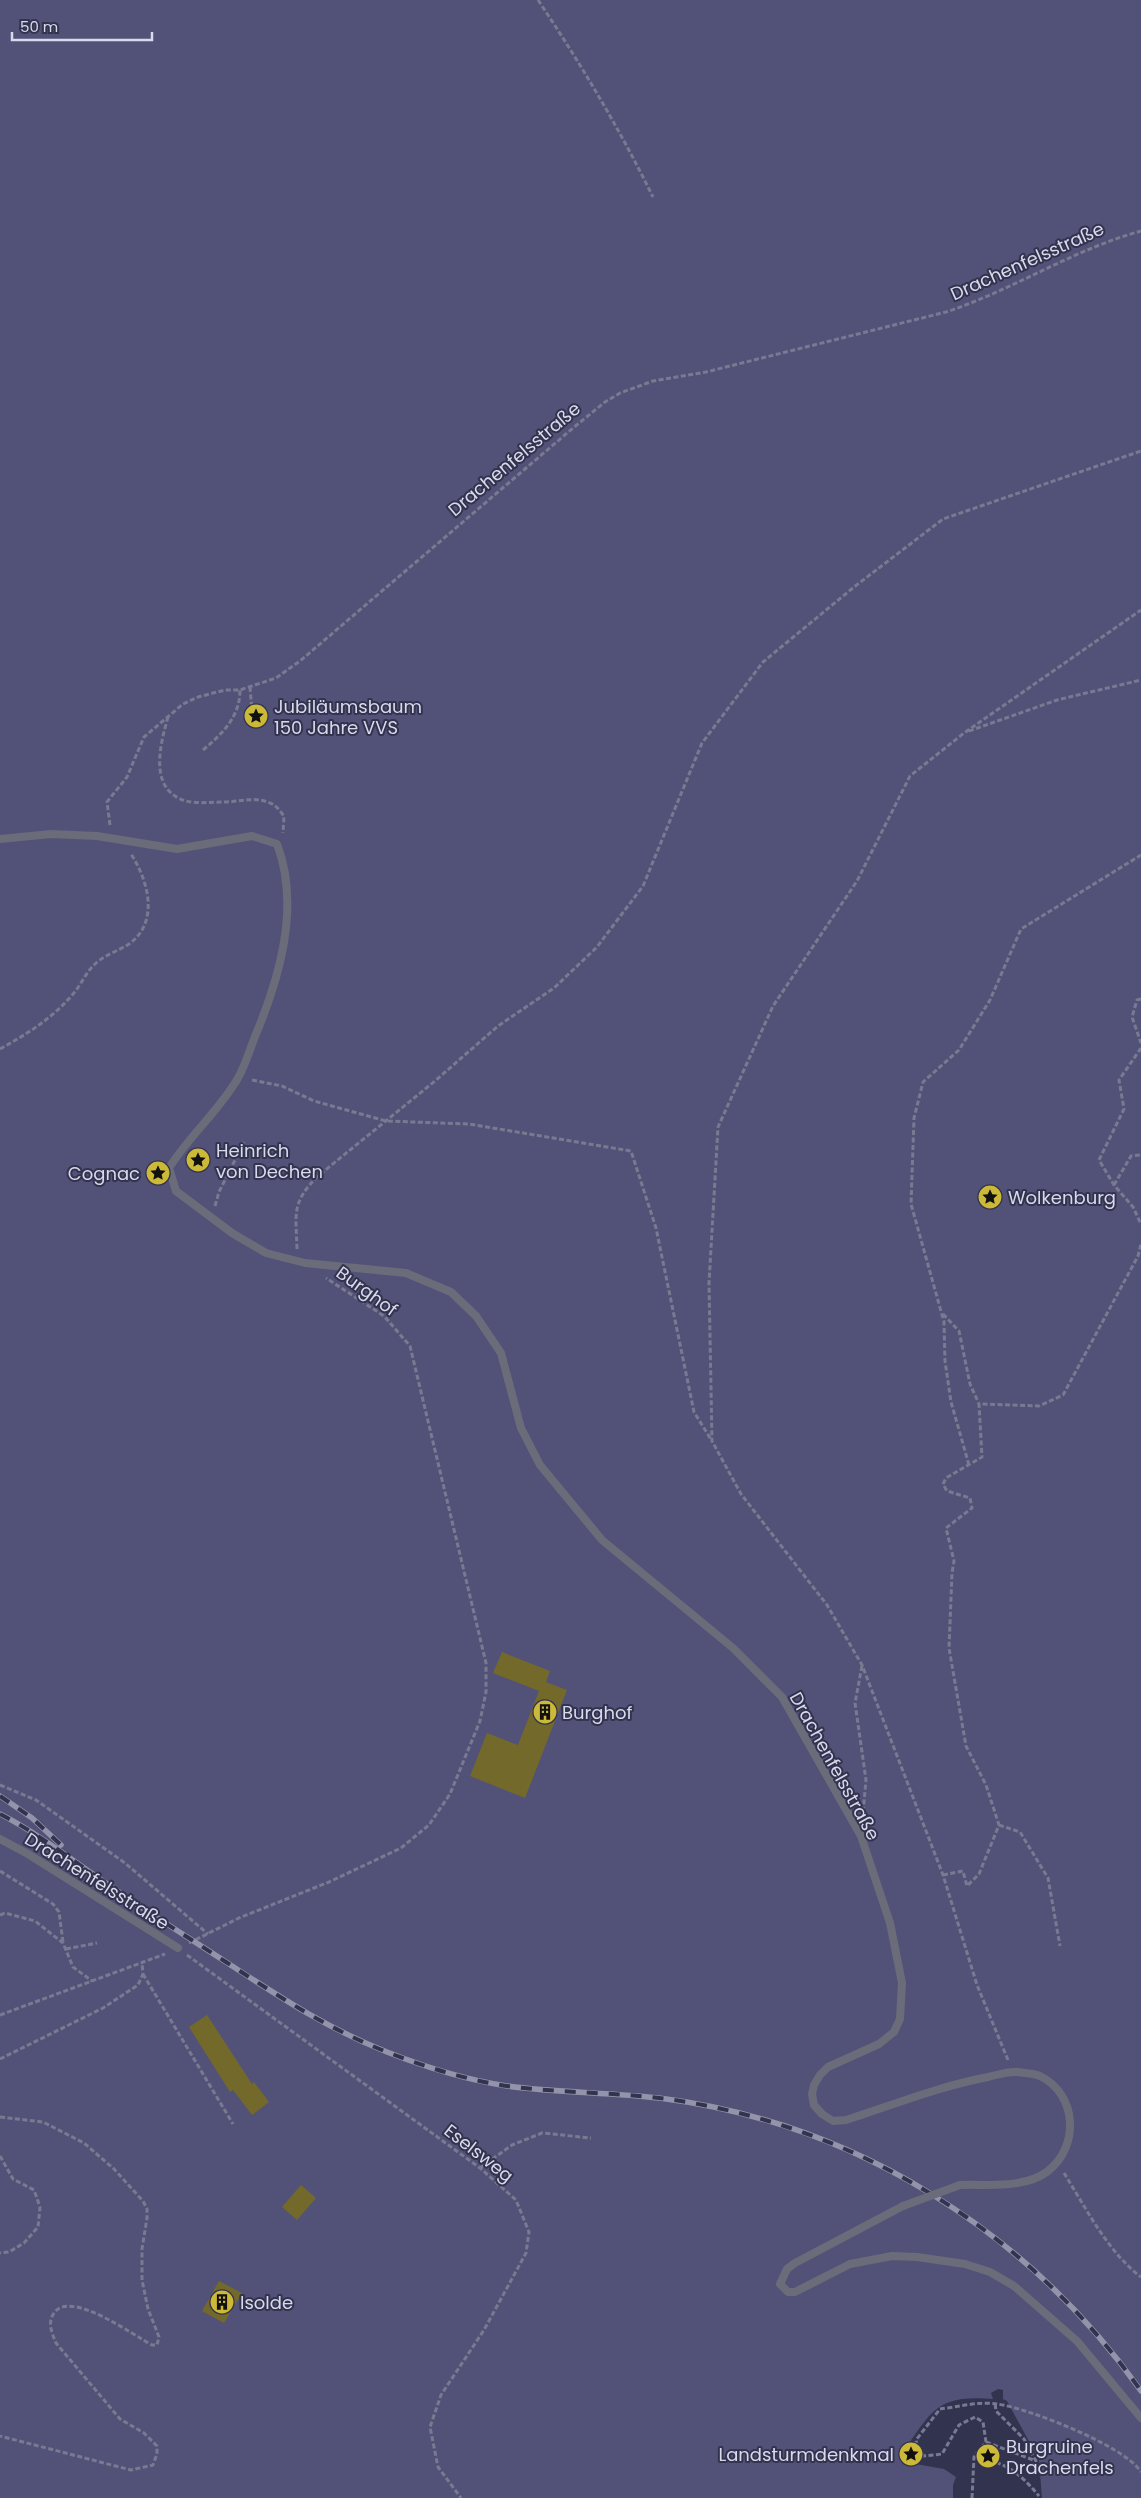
<svg xmlns="http://www.w3.org/2000/svg" width="1141" height="2498" font-family="Poppins,sans-serif">
  <style>
    .green { fill: #525278 }
    .building { fill: #73692b }
    .lines { fill: none; stroke-linecap: round; stroke-linejoin: round }
    .path { stroke: #797a91; stroke-width: 3; stroke-dasharray: 5 2.5; stroke-linecap: butt }
    .service { stroke: #6b6c7a; stroke-width: 8 }
    .rail-casing { stroke: #9394aa; stroke-width: 5.5 }
    .rail { stroke: #32334e; stroke-width: 4; stroke-dasharray: 11; stroke-linecap: butt }
    .service-bridge { stroke: #6b6c7a; stroke-width: 8 }
    .labels { text-anchor: middle; dominant-baseline: central; stroke-width: 4; stroke-linejoin: round; paint-order: stroke }
    .street-label { font-size: 18px; fill: #d8d9eb; stroke: #32334e }
    .poi-label { font-size: 18px; fill: #d8d9eb; stroke: #32334e; text-anchor: start }
  </style>
  <rect width="100%" height="100%" fill="#32334e"/>
  <path class="green" d="M0,0H1141V2498H1042L1039,2460L1007,2401L1003,2399V2390L998,2389L991,2393L993,2399C935,2394 932,2412 902,2453L910,2463L944,2469L956,2477L953,2485V2498H0Z"/>
  <path class="building" d="M502,1652L550,1671L546,1682L567,1690L525,1798L470,1776L487,1733L518,1745L539,1691L493,1673Z
    M207,2015L252,2084L254,2082L269,2102L252,2115L233,2090L230,2092L189,2027Z
    M301,2185L316,2198L297,2220L282,2207Z
    M219,2281L242,2293L224,2323L202,2311Z"/>
  <g class="lines">
    <path class="path" d="M538,0C581,64 619,128 653,197
      M250,687L253,724
      M168,717C160,745 148,790 186,801C196,804 213,802 224,802C240,802 255,796 270,803C276,805 280,811 284,816L283,833
      M969,731L1057,700L1141,680
      M203,750C222,734 240,717 240,690
      M110,825L107,802L127,777L144,737L183,704L198,697L225,690H240L276,678L300,661L573,428L605,402L620,393L653,381L706,372L946,312C1013,290 1072,250 1141,231
      M1141,999L1137,1000L1132,1017L1141,1043
      M1141,1048L1119,1080L1124,1109L1099,1160L1114,1185L1133,1207L1141,1224
      M0,1049C27,1034 53,1018 73,994C81,985 85,974 93,966C102,956 118,951 129,944C160,922 148,880 131,854
      M252,1080L282,1086L314,1101L386,1121L469,1124L631,1151L656,1228L694,1412L712,1441
      M1114,1185L1131,1156L1141,1155
      M215,1206L219,1192L244,1142
      M297,1249C296,1213 291,1203 318,1176L435,1081L498,1026L554,988L597,947L643,886L702,743L763,662L854,587L943,519L1141,451
      M943,1314L959,1331L970,1384L979,1404
      M969,1465L951,1402L945,1361L944,1322L911,1204L914,1118L923,1082L959,1050L990,1000L1021,929L1141,855
      M862,1666L855,1703L866,1780L863,1813
      M0,1785L36,1800L125,1863L208,1934
      M999,1825L1020,1832L1048,1878L1060,1946
      M0,1871L53,1904L59,1912L63,1942
      M943,1875L963,1871L967,1886L979,1874L999,1825L986,1785L966,1746L949,1648L952,1573L954,1561L946,1528L972,1508L970,1498L947,1491L943,1484L946,1478L982,1457L979,1404L1039,1406L1063,1395L1138,1256L1141,1244
      M0,1915L5,1913L35,1921L63,1943L73,1967L92,1981
      M189,1943L239,1918L329,1882L401,1848L429,1825L450,1794L480,1721L486,1692V1663L410,1346L384,1316L326,1278
      M66,1949L97,1943
      M187,1955L480,2168L516,2200L529,2232L526,2253L484,2330L441,2395L430,2427L438,2467L461,2498
      M143,1974L233,2124
      M0,2015L165,1954
      M0,2059L103,2008L138,1985L143,1974L142,1963
      M1008,2060L977,1985L943,1875L862,1665L827,1605L741,1494L712,1441L709,1283L718,1127L773,1006L857,881L910,776L964,733L1141,610
      M0,2117L43,2122L84,2143L114,2169L143,2201L147,2209V2218L142,2249V2280L148,2309L159,2337L157,2345H152C133,2335 70,2289 54,2313C47,2323 52,2333 56,2343L120,2419L144,2433L157,2446V2454L153,2465L131,2470L0,2436
      M0,2156L13,2179L34,2190L40,2207L38,2227L24,2243L9,2252L0,2253
      M480,2168L512,2145L542,2133L591,2138
      M1064,2173C1086,2208 1107,2251 1141,2277
      M986,2442L1036,2461L1024,2439L996,2411L995,2403
      M974,2457C1005,2462 1019,2472 1039,2496
      M972,2498L974,2457L986,2442L983,2422L975,2417L959,2425L942,2454L924,2456L917,2448L916,2440L940,2409C957,2407 980,2401 997,2404C1028,2408 1125,2446 1141,2472"/>
    <path class="service" d="M0,839L51,834L97,836L177,849L252,836L277,844C301,907 279,980 254,1039C249,1052 245,1066 238,1078C219,1111 189,1136 169,1168L176,1191L232,1233L266,1253L305,1263L406,1273L451,1292L476,1316L501,1353L521,1428L540,1465L602,1540L733,1648L782,1697L861,1836L890,1923L902,1983L900,2019L894,2032L879,2044L828,2067L820,2075L814,2085L812,2094L814,2105L822,2114L833,2121L846,2120C893,2105 940,2086 988,2077C997,2075 1008,2071 1017,2072C1024,2073 1033,2073 1040,2076C1077,2094 1080,2146 1048,2171C1025,2189 987,2184 960,2185
      M0,1839L28,1854L178,1948
      M903,2206L795,2263L787,2269L780,2284L788,2292H795L850,2264L892,2256L917,2257L965,2264L990,2272L1014,2286L1077,2341L1141,2418"/>
    <defs>
      <path id="rail" d="M0,1796L32,1818L61,1845
        M0,1814C41,1835 77,1864 116,1890C152,1915 189,1938 226,1962C280,1997 326,2028 387,2052C425,2067 467,2080 507,2086C558,2093 609,2092 659,2098C853,2122 1028,2231 1141,2391"/>
    </defs>
    <use href="#rail" class="rail-casing"/>
    <use href="#rail" class="rail"/>
    <path class="service-bridge" d="M903,2206L960,2185"/>
  </g>
  <defs>
    <symbol id="sight-disc" viewBox="-11 -11 22 22"><circle r="9.5" fill="#cdb938" stroke="#32334e"/><path d="M0-6L1.8-2.2L6-1.7L2.9 1.2L3.7 5.4L0 3.3L-3.7 5.4L-2.9 1.2L-6-1.7L-1.8-2.2Z" fill="#111"/></symbol>
    <symbol id="building-disc" viewBox="-11 -11 22 22"><circle r="9.5" fill="#cdb938" stroke="#32334e"/><path d="M-4-6H4V6H1V3H-1V6H-4ZM-2.5-4.3h1.7v1.8h-1.7ZM.8-4.3h1.7v1.8H.8ZM-2.5-1h1.7V.8h-1.7ZM.8-1h1.7V.8H.8Z" fill="#111"/></symbol>
  </defs>
  <g fill-rule="evenodd">
    <use href="#sight-disc" x="242" y="702" width="28" height="28"/>
    <use href="#sight-disc" x="184" y="1146" width="28" height="28"/>
    <use href="#sight-disc" x="144" y="1159" width="28" height="28"/>
    <use href="#sight-disc" x="976" y="1183" width="28" height="28"/>
    <use href="#building-disc" x="531" y="1698" width="28" height="28"/>
    <use href="#building-disc" x="208" y="2288" width="28" height="28"/>
    <use href="#sight-disc" x="897" y="2440" width="28" height="28"/>
    <use href="#sight-disc" x="974" y="2442" width="28" height="28"/>
  </g>
  <g class="labels">
    <g class="street-label">
      <text transform="translate(1027 261) rotate(-24)">Drachenfelsstraße</text>
      <text transform="translate(514 459) rotate(-40)">Drachenfelsstraße</text>
      <text transform="translate(367 1291) rotate(36)">Burghof</text>
      <text transform="translate(835 1766) rotate(61)">Drachenfelsstraße</text>
      <text transform="translate(97 1881) rotate(32)">Drachenfelsstraße</text>
      <text transform="translate(479 2153) rotate(38)">Eselsweg</text>
    </g>
    <g class="poi-label">
      <text x="274" y="706">Jubiläumsbaum<tspan x="274" dy="21">150 Jahre VVS</tspan></text>
      <text x="216" y="1150">Heinrich<tspan x="216" dy="21">von Dechen</tspan></text>
      <text x="140" y="1173" text-anchor="end">Cognac</text>
      <text x="1008" y="1197">Wolkenburg</text>
      <text x="562" y="1712">Burghof</text>
      <text x="240" y="2302">Isolde</text>
      <text x="1006" y="2446">Burgruine<tspan x="1006" dy="21">Drachenfels</tspan></text>
      <text x="894" y="2454" text-anchor="end">Landsturmdenkmal</text>
    </g>
  </g>
  <path d="M12 32v8h140v-8" fill="none" stroke="#d8d9eb" stroke-width="2.5"/>
  <text x="20" y="32" font-size="15" fill="#d8d9eb" stroke="#32334e" stroke-width="4" paint-order="stroke">50 m</text>
</svg>
